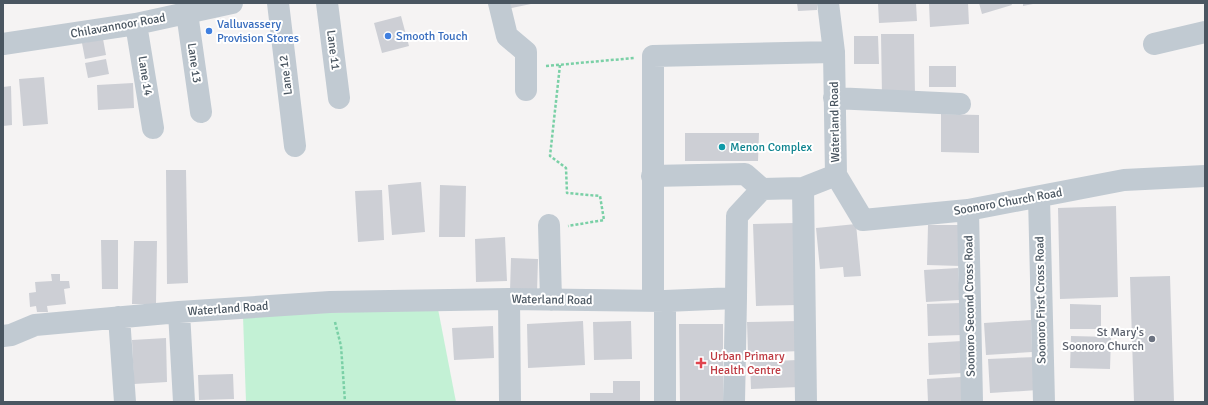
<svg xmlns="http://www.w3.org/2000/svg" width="1208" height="405" font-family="Signika,sans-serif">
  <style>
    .green { fill: #c3f1d5 }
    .building { fill: #cdcfd5 }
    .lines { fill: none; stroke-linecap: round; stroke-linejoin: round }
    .path { stroke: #7ad0a6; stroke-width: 2.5; stroke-dasharray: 3 2; stroke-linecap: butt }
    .minor { stroke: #c1cad2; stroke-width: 22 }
    .shop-dot { fill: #3f7fe0; stroke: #fff; stroke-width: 1.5 }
    .culture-dot { fill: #0f9aa8; stroke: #fff; stroke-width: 1.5 }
    .worship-dot { fill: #6b7280; stroke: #fff; stroke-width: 1.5 }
    .health-dot { fill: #e0444e; stroke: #fff; stroke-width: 1.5 }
    .labels { text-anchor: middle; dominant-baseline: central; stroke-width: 4; stroke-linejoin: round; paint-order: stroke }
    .shop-label { font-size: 12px; fill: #366cbe; stroke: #fff; text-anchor: start }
    .street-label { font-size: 12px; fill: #4a5661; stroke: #fff }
    .culture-label { font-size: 12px; fill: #0d838f; stroke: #fff; text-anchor: start }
    .worship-label { font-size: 12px; fill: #5b616d; stroke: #fff; text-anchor: end }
    .health-label { font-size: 12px; fill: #be3a42; stroke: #fff; text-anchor: start }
  </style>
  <rect width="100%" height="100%" fill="#f5f3f3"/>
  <path class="green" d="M438,309L456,402H246L243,316Z"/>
  <path class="building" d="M506,3H531V4L507,9Z
    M797,3H817V10L798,11Z
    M878,3H916L917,21L879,23Z
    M929,3H968L969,24L930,27Z
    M979,3H1011L1012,5L982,14Z
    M1023,3H1033V4L1023,6Z
    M401,16L409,46L382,53L374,23Z
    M881,34H914L915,96H882Z
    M854,36H878L879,64H854Z
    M103,39L106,55L85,59L82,43Z
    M106,59L109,74L88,78L85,63Z
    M929,66H956V87H929Z
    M44,77L48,124L23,126L19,79Z
    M133,83L134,108L98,110L97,85Z
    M11,86L12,125L3,126V87Z
    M941,114L979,115V153L941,152Z
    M685,133H759L758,161H685Z
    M166,170H186L188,283L167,284Z
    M421,182L425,232L392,235L388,185Z
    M440,185L466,186L465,237H439Z
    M382,190L384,240L358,242L355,191Z
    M1116,206L1118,297L1060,299L1058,208Z
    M796,223L798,305L756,306L753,224Z
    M856,224L861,276L844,277L843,267L820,269L816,228Z
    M928,225H961V266L927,265Z
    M505,237L507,281L476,282L475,239Z
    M101,240H118V289H102Z
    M134,241H157L156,304H132Z
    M511,258L538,259L537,292L510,291Z
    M958,268L960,300L926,302L924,270Z
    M51,274H60V281H69L70,288L64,289L66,304L47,306L48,312H37L36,306L30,307L29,293L36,292L35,282L52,281Z
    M1170,276L1174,402H1134L1130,277Z
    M961,303L962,335L928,336L927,304Z
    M1070,304L1101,305V329H1070Z
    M1031,320L1032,352L986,355L984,323Z
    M583,321L585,365L528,368L527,324Z
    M631,321L632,359L594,360L593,322Z
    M800,321L801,351L748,353L747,322Z
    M679,324H723V402H680Z
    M493,326L494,358L454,360L452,328Z
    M1071,336L1111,337L1110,369L1070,368Z
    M166,338L167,382L134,384L132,340Z
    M962,341L963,373L929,375L928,343Z
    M1037,357L1038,390L990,393L988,359Z
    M798,360L799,387L751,389L750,362Z
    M233,374L234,399L199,400L198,375Z
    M961,377L962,402H928L927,379Z
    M613,381H640V402H590V393H613Z"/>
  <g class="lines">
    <path class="path" d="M560,65L550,156L566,168L567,193L600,196L604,220L568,226
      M546,66L634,58
      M335,322L341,346L345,402"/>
    <path class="minor" d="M278,3L295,146
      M327,3L339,98
      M499,3L507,36L526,52V90
      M828,3L834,52L836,175
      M187,13L201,112
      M136,24L153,128
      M3,44L136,24L232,3
      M1154,44L1205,32
      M834,98L960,104
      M836,175L863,220L968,210L1124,180L1205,176
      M652,176L745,174L762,189
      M803,188L806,402
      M1039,197L1044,402
      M968,210L972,402
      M549,225L551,300
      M509,299L510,402
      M653,301V56L834,52
      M179,312L184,402
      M119,317L125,402
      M3,336L11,335L35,325L179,312L330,302L509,299L665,301L736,298L737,216L762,189L803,188L836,175
      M665,402V301
      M734,402L736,298"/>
  </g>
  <g class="shop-dot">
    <circle cx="209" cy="31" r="4"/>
    <circle cx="388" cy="36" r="4"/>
  </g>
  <circle class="culture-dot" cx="722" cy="147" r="4"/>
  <circle class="worship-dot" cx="1152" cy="339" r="4"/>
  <path class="health-dot" d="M699 357h4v4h4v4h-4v4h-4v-4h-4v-4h4z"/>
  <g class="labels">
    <g class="shop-label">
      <text x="217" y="24">Valluvassery<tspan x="217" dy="14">Provision Stores</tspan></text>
      <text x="396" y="36">Smooth Touch</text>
    </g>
    <g class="street-label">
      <text transform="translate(118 26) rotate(-10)">Chilavannoor Road</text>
      <text transform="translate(333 50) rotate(83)">Lane 11</text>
      <text transform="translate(194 63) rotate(82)">Lane 13</text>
      <text transform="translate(286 75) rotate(-97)">Lane 12</text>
      <text transform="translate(145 76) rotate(81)">Lane 14</text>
      <text transform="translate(835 122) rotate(-91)">Waterland Road</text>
      <text transform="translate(1008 202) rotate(-10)">Soonoro Church Road</text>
      <text transform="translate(552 300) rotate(1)">Waterland Road</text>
      <text transform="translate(1041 300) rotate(-91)">Soonoro First Cross Road</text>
      <text transform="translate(970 306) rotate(-91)">Soonoro Second Cross Road</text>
      <text transform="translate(228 309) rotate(-4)">Waterland Road</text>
    </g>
    <g class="culture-label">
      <text x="730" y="147">Menon Complex</text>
    </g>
    <g class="worship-label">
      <text x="1144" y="332">St Mary's<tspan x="1144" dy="14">Soonoro Church</tspan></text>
    </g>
    <g class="health-label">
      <text x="710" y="356">Urban Primary<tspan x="710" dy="14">Health Centre</tspan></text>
    </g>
  </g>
  <rect width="1208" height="405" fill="none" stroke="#4a5661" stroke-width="8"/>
</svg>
